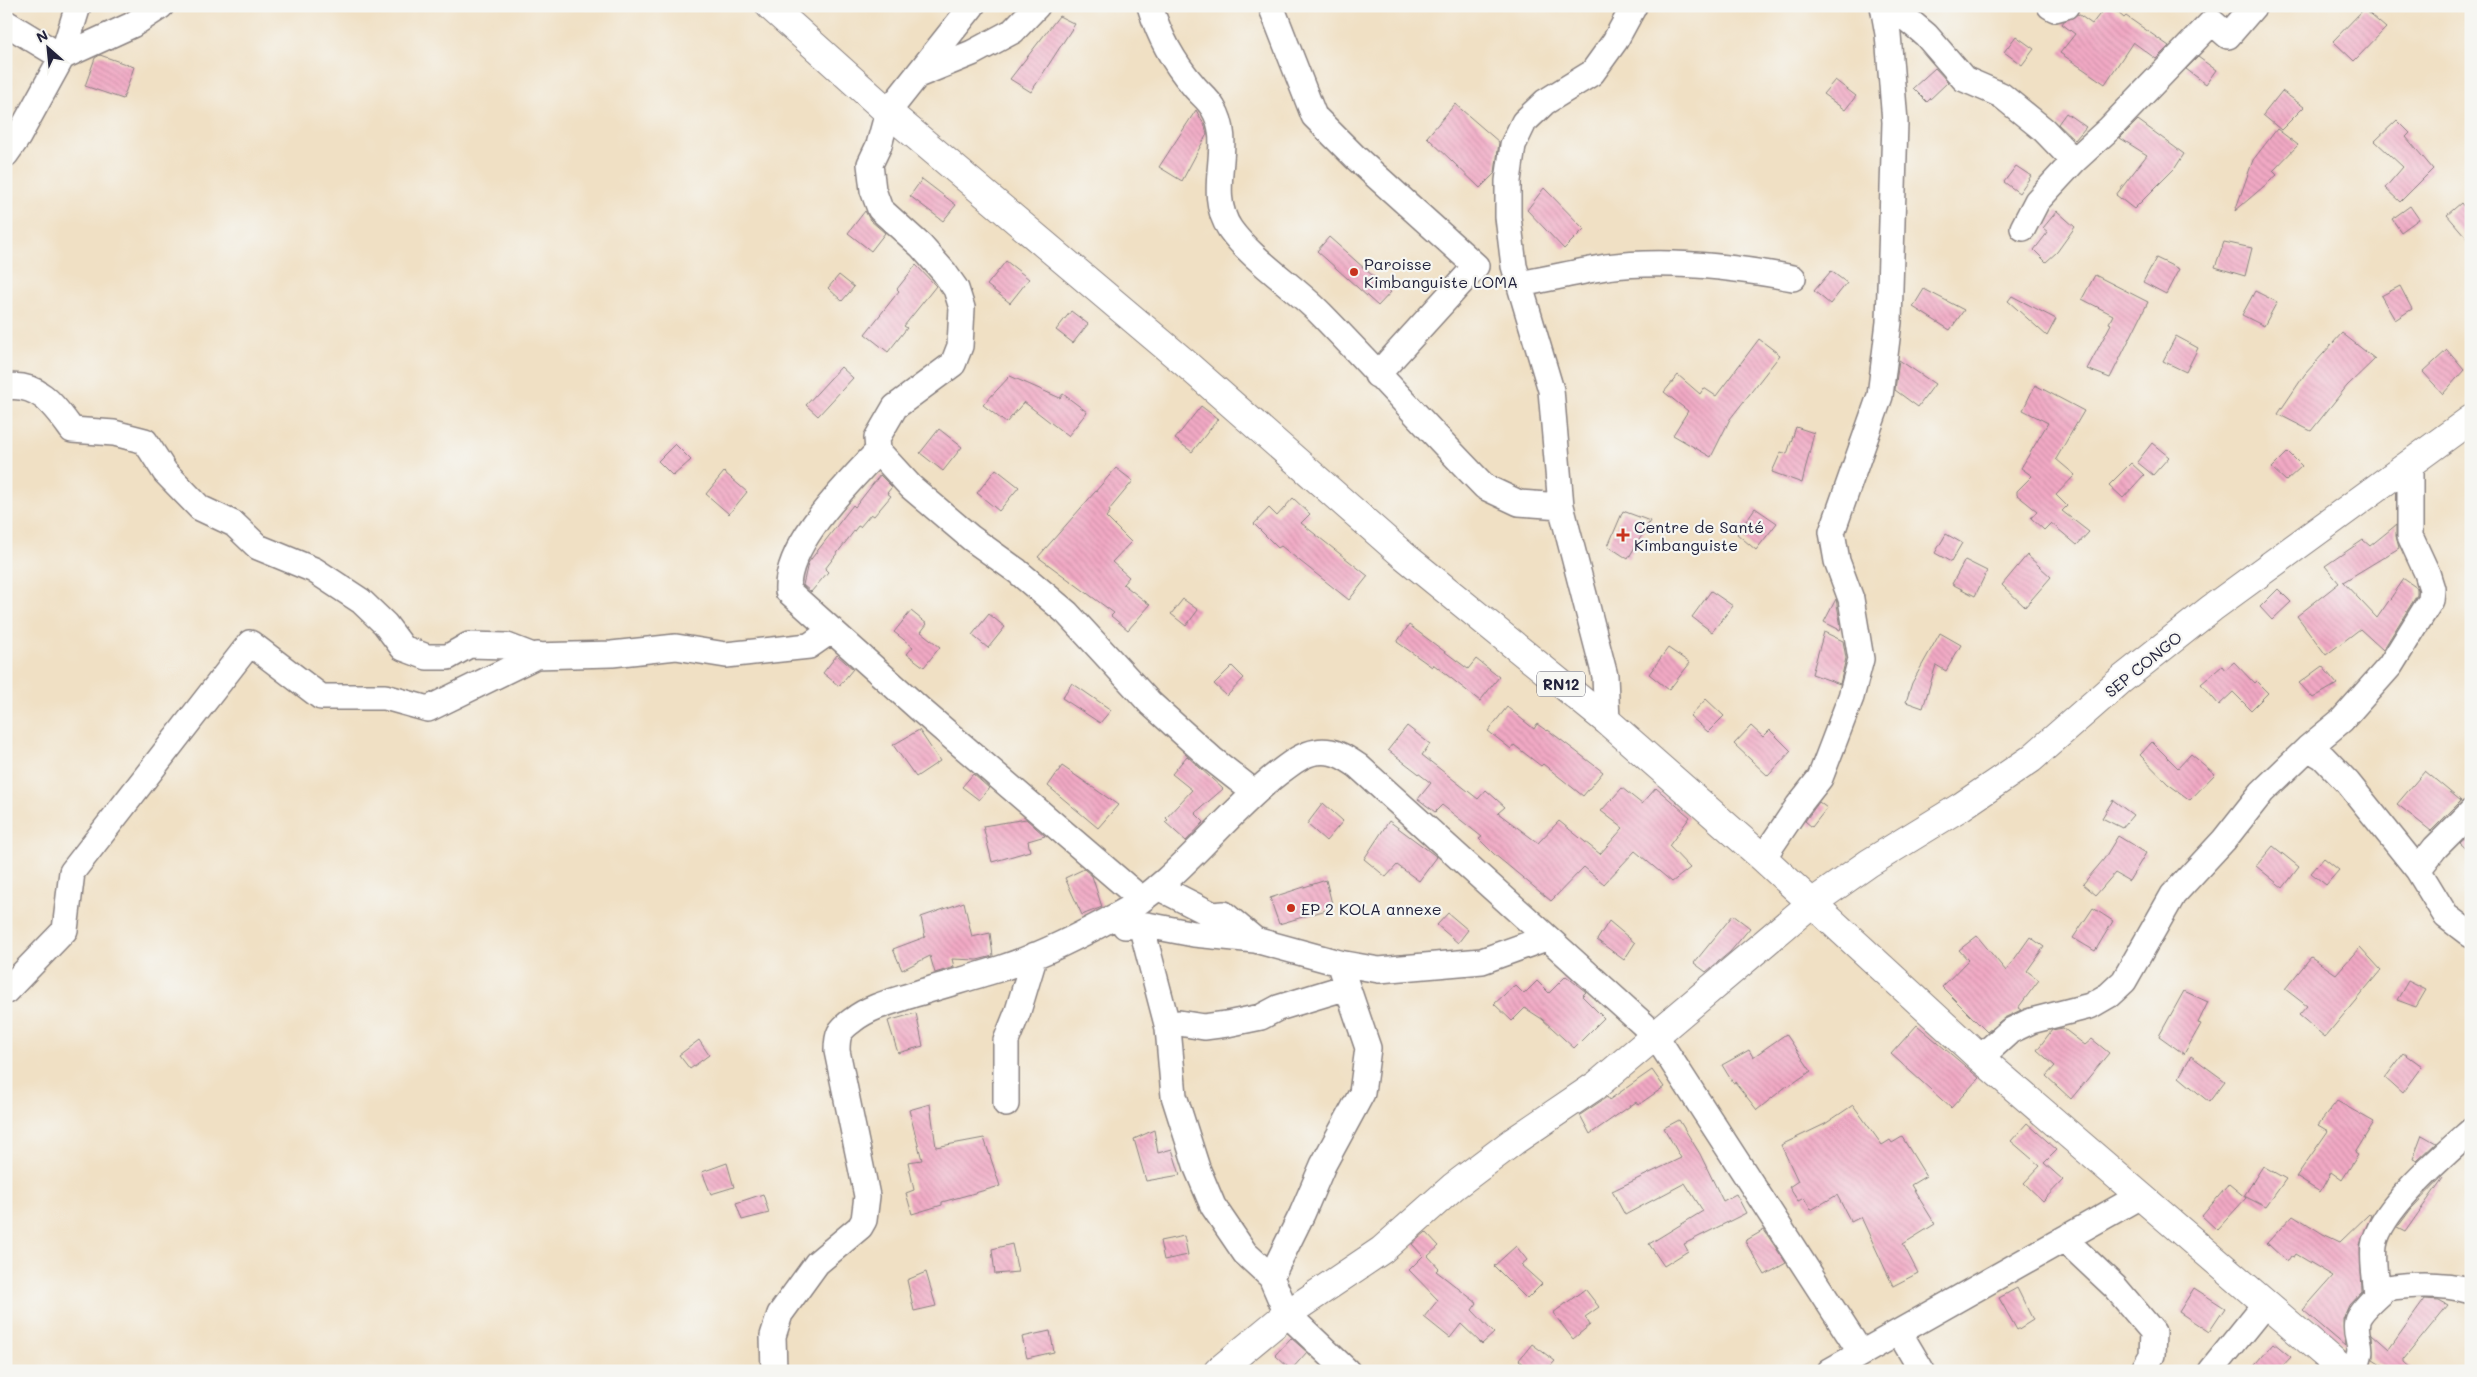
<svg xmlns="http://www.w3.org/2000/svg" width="2477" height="1377" font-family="Mali,sans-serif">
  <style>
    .building { fill: url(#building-back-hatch) }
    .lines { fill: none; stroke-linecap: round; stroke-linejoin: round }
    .street-casing { stroke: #898180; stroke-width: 28 }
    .secondary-casing { stroke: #898180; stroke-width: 30 }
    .primary-casing { stroke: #898180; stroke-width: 30 }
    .street { stroke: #fff; stroke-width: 25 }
    .secondary { stroke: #fff; stroke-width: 28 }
    .primary { stroke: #fff; stroke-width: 28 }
    .poi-dot { fill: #c8321e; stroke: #f6f6f2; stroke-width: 2 }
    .labels { text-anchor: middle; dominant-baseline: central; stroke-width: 4.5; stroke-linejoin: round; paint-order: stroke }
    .shield { fill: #f6f6f2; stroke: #626272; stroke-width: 1 }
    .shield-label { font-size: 15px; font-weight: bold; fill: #22223b }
    .poi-label { font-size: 16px; fill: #22223b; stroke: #f6f6f2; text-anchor: start }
    .street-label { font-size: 16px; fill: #22223b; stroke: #f6f6f2 }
  </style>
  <defs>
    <pattern id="building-back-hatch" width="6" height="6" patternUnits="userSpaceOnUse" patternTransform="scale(1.25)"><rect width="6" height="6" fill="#f1a9c4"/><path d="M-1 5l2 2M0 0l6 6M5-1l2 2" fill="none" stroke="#ce91a9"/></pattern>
  </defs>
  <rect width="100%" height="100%" fill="#f6f6f2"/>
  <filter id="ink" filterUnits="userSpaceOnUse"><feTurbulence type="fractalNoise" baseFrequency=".02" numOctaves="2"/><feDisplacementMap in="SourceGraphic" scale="10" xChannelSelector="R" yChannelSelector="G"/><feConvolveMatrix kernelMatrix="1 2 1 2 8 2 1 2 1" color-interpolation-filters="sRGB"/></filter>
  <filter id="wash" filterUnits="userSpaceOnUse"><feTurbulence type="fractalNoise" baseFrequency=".0096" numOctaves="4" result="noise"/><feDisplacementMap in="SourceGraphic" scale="20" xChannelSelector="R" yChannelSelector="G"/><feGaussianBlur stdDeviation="1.12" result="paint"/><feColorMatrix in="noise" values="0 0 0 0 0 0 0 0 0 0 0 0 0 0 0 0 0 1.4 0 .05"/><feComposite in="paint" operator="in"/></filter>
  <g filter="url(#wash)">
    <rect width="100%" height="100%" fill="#f0e0c4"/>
    <g id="blocks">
      <path class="building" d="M2106,6H2110L2124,18L2126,16L2169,46L2156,59L2133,42L2105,84L2060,53L2075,34L2062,24L2064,21L2078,14L2092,24Z
        M2364,9L2386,28L2354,61L2333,41Z
        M1059,16L1075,24L1031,92L1010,79Z
        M2016,36L2034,49L2022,65L2004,52Z
        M100,55L134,67L123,99L85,86L95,58Z
        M2198,57L2216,70L2206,84L2186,69Z
        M1935,68L1948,82L1927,102L1913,88Z
        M1835,80L1856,96L1845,110L1823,94Z
        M2282,91L2304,107L2281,130L2263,115Z
        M1455,104L1499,142L1495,173L1480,188L1427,137Z
        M1196,110L1205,126L1207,134L1182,181L1159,167Z
        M2066,113L2086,127L2075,140L2058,124Z
        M2138,120L2184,154L2175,168L2134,209L2116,195L2147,155L2120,138Z
        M2397,120L2410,133L2406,137L2433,169L2400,202L2385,188L2403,167L2375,141Z
        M2277,129L2298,145L2273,171L2277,175L2235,211L2253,160Z
        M2016,166L2031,176L2019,193L2004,182Z
        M922,179L956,205L943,221L910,196Z
        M1544,188L1584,229L1564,249L1527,210Z
        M2461,203L2471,215V243L2447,215Z
        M2410,206L2419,219L2401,232L2392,219Z
        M865,211L870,220L885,233L871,251L848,233Z
        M2057,211L2075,227L2057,252L2046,262L2034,250L2048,232L2043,228Z
        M1329,237L1391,292L1378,306L1317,251Z
        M2224,242L2252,248L2245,276L2215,267Z
        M2156,258L2179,269L2166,294L2143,282Z
        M1006,261L1029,279L1010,303L987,285Z
        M916,265L936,286L904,326L907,328L888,352L865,334L899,291L897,289Z
        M1831,271L1847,283L1830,304L1814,291Z
        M839,275L854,287L842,301L828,288Z
        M2095,275L2148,302L2110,378L2087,369L2111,324L2109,323L2113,315L2082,299Z
        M2400,286L2412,309L2395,320L2381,296Z
        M1924,289L1964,310L1950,330L1913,307Z
        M2255,291L2277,302L2264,326L2242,315Z
        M2012,296L2056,319L2047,336L2008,301Z
        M1071,311L1088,324L1073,343L1056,330Z
        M2342,333L2375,359L2347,386L2311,431L2278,414L2305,374Z
        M2176,336L2198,348L2186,372L2163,361Z
        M1759,339L1780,355L1730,419L1711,457L1673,435L1688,411L1664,392L1678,375L1700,394L1704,388L1716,396Z
        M2447,350L2464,370L2443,394L2423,372Z
        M1899,360L1935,384L1918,407L1895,390Z
        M841,367L853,378L818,416L806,405Z
        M1010,376L1060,398L1063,394L1087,412L1068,436L1024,402L1006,423L983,405Z
        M2035,385L2084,411L2056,459L2075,475L2056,495L2067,506L2062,511L2089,532L2077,545L2051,523L2044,530L2031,518L2037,511L2017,495V491L2032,476L2021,468L2048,423L2023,410Z
        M1201,406L1218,419L1192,452L1175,439Z
        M1796,427L1814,433L1802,483L1772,472L1781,452L1787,454Z
        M939,429L962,447L943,471L920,453Z
        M2152,443L2169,457L2153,475L2137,462Z
        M675,444L691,460L673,476L658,461Z
        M2288,452L2302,466L2286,481L2272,468Z
        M2131,463L2144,475L2123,498L2109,485Z
        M1116,468L1133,481L1109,510L1110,512L1106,517L1131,542L1112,562L1129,577L1123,584L1150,605L1128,630L1111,616L1114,613L1038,557Z
        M996,469L1019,487L999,511L977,493Z
        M724,472L747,492L729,514L706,494Z
        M880,475L892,487L887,493L891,496L874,516L871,514L860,527L858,526L825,569L828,572L811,592L803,585L808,563L853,505L855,507Z
        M1293,498L1310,514L1301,523L1368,576L1349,600L1281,546L1278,548L1254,524L1269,508L1277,516Z
        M1755,508L1777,523L1756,550L1737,534Z
        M1623,511L1650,521L1628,559L1608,546Z
        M2396,525V536L2399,548L2343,582L2377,618L2404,579L2417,588V595L2383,650L2360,629L2326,655L2297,616L2339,583L2325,566L2363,540L2370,546Z
        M1946,534L1962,543L1951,562L1935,553Z
        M2027,555L2051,577L2025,607L2002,585Z
        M1965,560L1987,571L1975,596L1952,584Z
        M2278,589L2291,602L2272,620L2260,607Z
        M1711,591L1733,606L1712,632L1692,617Z
        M1183,599L1198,610L1186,626L1171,614Z
        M1836,599L1841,627L1840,630L1824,622Z
        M911,611L927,624L921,632L940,647L924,667L907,654L913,647L894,632Z
        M989,614L1005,627L988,648L972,635Z
        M1409,625L1468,669L1476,659L1499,677L1480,701L1433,664L1432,667L1397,642Z
        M1824,632L1843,641L1846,658L1840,684L1812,674Z
        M1940,633L1961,645L1946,671L1936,665L1923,708L1906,702L1912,683Z
        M1668,648L1690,663L1669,690L1649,674Z
        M837,655L853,669L839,686L823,673Z
        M2234,662L2254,683L2256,681L2268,693L2251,710L2233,692L2219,705L2201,684L2222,666L2225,670Z
        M1232,666L1244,678L1227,696L1214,684Z
        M2322,666L2337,684L2313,698L2299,683Z
        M1072,683L1111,710L1100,723L1062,698Z
        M1706,699L1724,716L1708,732L1690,716Z
        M1507,707L1534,729L1537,724L1547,731L1548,730L1603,772L1583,796L1543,764L1541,766L1514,745L1511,749L1488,731Z
        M1407,726L1430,744L1422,755L1478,799L1486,790L1505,807L1498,813L1538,843L1559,821L1600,854L1623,828L1601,811L1622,788L1642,804L1656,788L1690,817L1669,846L1690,868L1672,882L1635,851L1604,884L1584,867L1551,901L1494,854L1479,839L1482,837L1442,805L1435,812L1418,799L1431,783L1388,750Z
        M1751,726L1763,737L1770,730L1791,751L1768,776L1734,744Z
        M919,730L940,761L916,777L893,745Z
        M2152,742L2178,768L2191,754L2215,774L2190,800L2168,784L2140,755Z
        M1187,756L1223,789L1195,813L1204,822L1186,841L1165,822L1168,820L1166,818L1192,790L1172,774Z
        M1062,766L1118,805L1098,828L1048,786Z
        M2425,771L2461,801L2431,831L2397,804Z
        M973,774L989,788L979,800L962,787Z
        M2113,800L2133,815L2122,828L2102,818Z
        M1819,802L1827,808L1812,827L1805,821Z
        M1323,803L1343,821L1326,841L1307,824Z
        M1026,819L1045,836L1028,841L1030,851L992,862L983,826Z
        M1389,821L1437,857L1419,881L1397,865L1386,877L1364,859Z
        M2471,833V853L2460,843Z
        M2118,836L2146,853L2129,881L2115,873L2096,895L2083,884L2104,859Z
        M2273,846L2299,867L2283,888L2256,866Z
        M2324,858L2339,870L2326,885L2311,873Z
        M1084,869L1092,876L1102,907L1082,915L1065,878Z
        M1326,880L1333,908L1279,924L1270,898Z
        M964,902L972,937L990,933L993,956L977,960L952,959L954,967L935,973L930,956L902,970L893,949L925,937L921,917Z
        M2093,908L2113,921L2095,951L2073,938Z
        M1448,913L1468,930L1458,943L1437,925Z
        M1733,915L1750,928L1730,952L1706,972L1694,963Z
        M1609,921L1635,943L1624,960L1597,940Z
        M1977,936L2006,971L2030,937L2044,947L2027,971L2039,980L2018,1008L2021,1010L2004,1018L1987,1032L1942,987L1968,960L1959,950Z
        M2360,947L2381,970L2325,1037L2299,1015L2307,1006L2285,989L2311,957L2336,974Z
        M1566,976L1586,992L1582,996L1604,1018L1574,1048L1542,1019L1525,1008L1512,1021L1494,1004L1515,985L1524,994L1537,981L1549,993Z
        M2408,981L2426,990L2416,1007L2397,1000Z
        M2184,991L2208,1002L2198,1023L2201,1024L2184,1054L2159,1036Z
        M916,1013L923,1046L898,1053L888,1021Z
        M1917,1025L1979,1078L1951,1108L1891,1054Z
        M2063,1028L2085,1045L2092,1039L2109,1053L2071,1099L2046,1076L2055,1066L2037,1050L2052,1030Z
        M1786,1034L1811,1071L1789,1086L1788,1085L1757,1110L1735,1082L1733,1083L1722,1065L1749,1050L1753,1057Z
        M699,1040L709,1055L690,1069L679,1055Z
        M2404,1053L2422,1066L2402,1093L2385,1078Z
        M2191,1056L2225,1081L2209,1102L2179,1077Z
        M1652,1070L1664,1087L1638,1105L1636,1102L1590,1134L1580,1115L1607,1097L1609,1100Z
        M2337,1101L2374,1122L2355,1153L2358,1155L2342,1180L2331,1172L2320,1192L2296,1177L2328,1131L2318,1125Z
        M930,1104L936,1147L984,1138L1000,1186L942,1202V1205L912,1214L906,1193L914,1190L908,1162L922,1160L909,1110Z
        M1853,1105L1882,1145L1890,1140L1892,1143L1902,1137L1926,1176L1911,1185L1935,1224L1903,1244L1918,1273L1893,1286L1861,1217L1851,1222L1837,1195L1811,1210L1804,1198L1798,1201L1789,1187L1798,1181L1781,1145L1825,1124Z
        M1679,1120L1700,1154L1723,1201L1736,1194L1746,1213L1684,1244L1688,1251L1664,1266L1649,1244L1703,1211L1685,1183L1625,1215L1612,1191L1681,1158L1664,1128Z
        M2027,1123L2057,1150L2044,1163L2063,1180L2043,1201L2024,1183L2040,1166L2011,1141Z
        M1154,1130L1158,1153L1172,1149L1180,1175L1146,1181L1134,1139Z
        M2422,1135L2436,1143L2417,1161L2413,1159Z
        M727,1163L734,1187L711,1194L702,1172Z
        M2263,1166L2286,1179L2266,1207L2244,1196Z
        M2442,1177L2443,1178L2405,1232L2397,1228L2411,1209Z
        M2229,1184L2246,1198L2217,1230L2202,1216Z
        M763,1194L769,1213L742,1220L736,1203Z
        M2369,1214L2371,1215L2360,1245L2362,1291L2349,1305L2343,1319L2345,1346L2303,1310L2333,1276L2296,1254L2294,1257L2291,1256L2287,1262L2267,1243L2293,1215L2323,1234L2340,1242Z
        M1764,1230L1786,1263L1765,1275L1745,1241Z
        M1426,1232L1439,1246L1428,1256L1439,1268L1436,1271L1477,1303L1472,1310L1494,1333L1482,1344L1461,1324L1450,1338L1424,1317L1438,1300L1409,1270L1423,1256L1412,1244Z
        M1184,1236L1188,1255L1164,1260L1160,1241Z
        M1012,1244L1018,1272L995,1274L992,1249Z
        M1516,1246L1527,1260L1521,1265L1542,1284L1527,1299L1494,1266Z
        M926,1272L936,1306L914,1311L907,1280Z
        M2017,1288L2033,1320L2017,1330L1999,1298Z
        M2194,1288L2225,1308L2209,1332L2179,1312Z
        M1585,1289L1599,1307L1585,1317L1590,1325L1573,1339L1553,1313Z
        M2425,1299L2439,1300L2448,1305L2404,1359V1362L2414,1371H2392L2373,1359L2372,1334L2389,1349Z
        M1050,1331L1054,1352L1027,1358L1022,1337Z
        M1291,1338L1307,1352L1291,1370L1275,1355Z
        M2274,1343L2291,1357L2278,1371H2250Z
        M1532,1344L1555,1361L1546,1371H1532L1519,1360Z"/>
    </g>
  </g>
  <g filter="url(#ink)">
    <use href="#blocks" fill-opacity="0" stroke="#898180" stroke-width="1"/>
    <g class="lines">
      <defs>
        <path id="street" d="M972,6L888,112L879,145L870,164L873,190L880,209L921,246L944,272L956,289L962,308L960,346L953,364L895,407L877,438L878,451L911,487L971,538L1017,571L1067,613L1151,704L1212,759L1254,792
          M1150,6C1159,36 1173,62 1193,85C1199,93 1208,99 1213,108C1236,144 1204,190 1230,229C1251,259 1295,287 1321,314C1377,371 1429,430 1485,487L1519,503L1561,506
          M1271,6L1314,116L1355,157L1476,266L1377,375
          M2050,6L2055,9L2066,6
          M1901,14L1926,35L1964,79L2001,95L2044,130L2074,161L2037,201L2023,228
          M6,23L62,57
          M62,57L132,25L161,6
          M918,75L972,53L1013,31L1037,6
          M6,154L18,137L62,57L78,6
          M2074,161L2110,128L2212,22L2228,36L2254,6
          M1519,284C1548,279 1577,272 1606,267C1665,259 1735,267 1793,278
          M6,387C39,382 55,407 72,430L114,433L145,441L165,472L200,508L234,524L258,547L314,570L361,601L385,624L403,648L427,657H448L469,645L507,646L533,656L612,654L676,647L726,655L809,646L832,630
          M878,451C848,484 785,544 788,591L923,712L1141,899
          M1607,721L1605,676L1561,506L1551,390L1514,266L1508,217V181L1513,145L1524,122L1545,102L1592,73L1615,41L1634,6
          M2308,748L2323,757L2348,783L2418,870L2446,916L2471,935
          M1763,858L1798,806L1820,778L1851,697L1861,659L1851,599L1837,561L1832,532L1880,396L1889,322L1895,122L1888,34L1883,6
          M2418,870L2435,848L2471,812
          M1158,887L1213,915L1224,914L1255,940L1339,963L1368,1048L1362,1093L1323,1165L1302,1214L1271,1277L1287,1314L1347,1371
          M1141,925L1168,1028L1179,1023L1204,1027L1227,1024L1261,1017L1278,1008L1347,987
          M1125,926L1147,925L1194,934L1255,940
          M1339,963L1379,970L1482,961L1546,938
          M6,991L65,930L72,872L250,643L321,697H385L428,709L538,655
          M1168,1028L1174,1096L1197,1168L1213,1206L1245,1253L1271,1277
          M1980,1058L2010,1031L2031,1021L2090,1006L2109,995L2124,981L2173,895L2224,840L2262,792L2308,748L2342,720L2390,666L2431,600L2432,589L2427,573L2410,536V463
          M1006,1104V1041L1018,1011L1035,955
          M2064,1239L2115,1287L2153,1332L2152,1355L2143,1371
          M2377,1296C2376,1280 2372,1262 2374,1246C2379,1210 2444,1155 2471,1131
          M1899,1332L1922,1371
          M774,1371L773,1336L780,1314L817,1263L860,1227L864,1220L867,1196L837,1051C837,1034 839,1030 853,1020C871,1006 894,1001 915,994C944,985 973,977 1002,968C1042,955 1079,936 1116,916C1175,885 1223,816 1277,774C1289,765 1302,754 1316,752C1333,749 1345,757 1358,766L1655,1035L1861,1353
          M1830,1371L2140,1196
          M2211,1371L2265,1304
          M2353,1371C2368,1344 2353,1340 2357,1321C2359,1312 2378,1295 2386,1288C2414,1284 2443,1283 2471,1291"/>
        <path id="secondary" d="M1218,1371L1287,1314L1382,1250L1453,1187L1514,1141L1598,1084L1812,903L1869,863L1962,806L2031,759L2121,680L2212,608L2471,419"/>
        <path id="primary" d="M770,6L888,112L1184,362L1402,554L1607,721L1763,858L1980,1058L2344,1371"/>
      </defs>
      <use href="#street" class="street-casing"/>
      <use href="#secondary" class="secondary-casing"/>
      <use href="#primary" class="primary-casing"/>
      <use href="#street" class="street"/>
      <use href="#secondary" class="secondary"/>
      <use href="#primary" class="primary"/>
    </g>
  </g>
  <g class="poi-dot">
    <circle cx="1354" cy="272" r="5"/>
    <path d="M1620.5 527.5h5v5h5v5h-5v5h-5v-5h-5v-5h5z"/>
    <circle cx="1291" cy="908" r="5"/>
  </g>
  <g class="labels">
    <rect class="shield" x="1537" y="671.5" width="48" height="25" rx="4"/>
    <g class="shield-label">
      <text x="1561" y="684">RN12</text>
    </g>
    <g class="poi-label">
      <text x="1364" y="263">Paroisse<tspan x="1364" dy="18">Kimbanguiste LOMA</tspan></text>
      <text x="1634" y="526">Centre de Santé<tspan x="1634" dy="18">Kimbanguiste</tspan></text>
      <text x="1301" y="908">EP 2 KOLA annexe</text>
    </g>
    <g class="street-label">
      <text transform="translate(2143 664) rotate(-39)">SEP CONGO</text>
    </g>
  </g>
  <rect width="2477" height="1377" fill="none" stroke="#f6f6f2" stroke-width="25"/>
  <g transform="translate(48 48) rotate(333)" stroke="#f6f6f2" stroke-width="4" paint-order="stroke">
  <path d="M0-4L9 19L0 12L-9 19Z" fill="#22223b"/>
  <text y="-8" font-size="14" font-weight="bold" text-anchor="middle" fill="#22223b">N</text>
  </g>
</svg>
